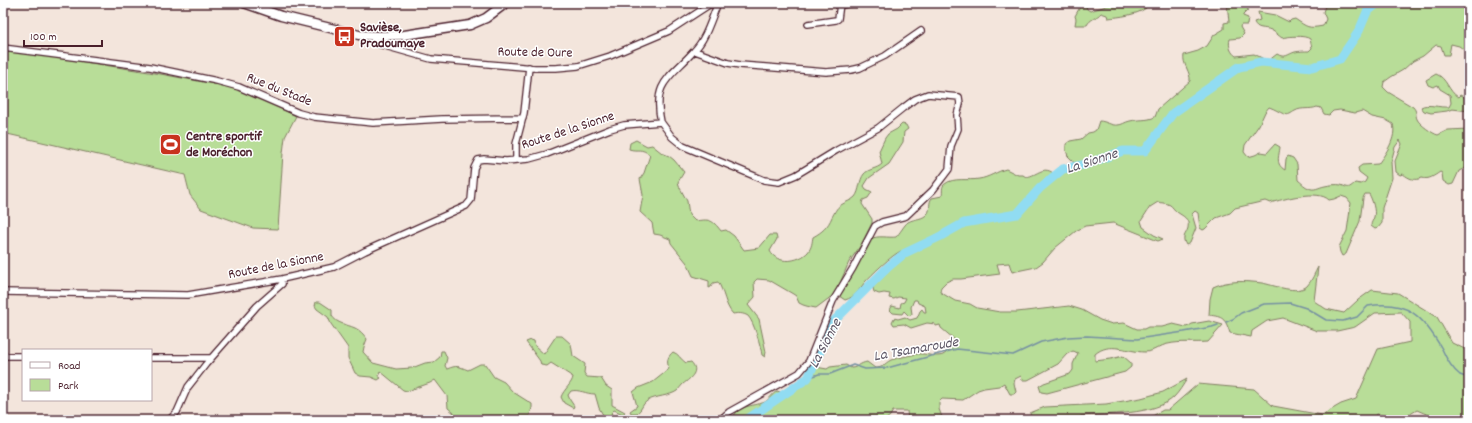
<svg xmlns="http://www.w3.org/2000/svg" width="1472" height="423" font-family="Dekko,sans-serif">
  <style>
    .green { fill: #b8dd98; stroke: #817e62; fill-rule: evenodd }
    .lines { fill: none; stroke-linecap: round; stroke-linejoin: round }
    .stream { stroke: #7590a2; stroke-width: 1.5 }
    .river { stroke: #91dcf2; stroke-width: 9 }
    .street-casing { stroke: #4a1f2b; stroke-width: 8 }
    .secondary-casing { stroke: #4a1f2b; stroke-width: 11 }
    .street { stroke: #fff; stroke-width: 5.5 }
    .secondary { stroke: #fff; stroke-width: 8 }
    .labels { text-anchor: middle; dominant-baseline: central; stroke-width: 3; stroke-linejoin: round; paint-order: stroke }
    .poi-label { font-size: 14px; font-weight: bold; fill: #4a1f2b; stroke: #fff; text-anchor: start }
    .street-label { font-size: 14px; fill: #4a1f2b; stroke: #fff }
    .water-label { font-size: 15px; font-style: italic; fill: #5f5867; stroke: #fff }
  </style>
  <rect width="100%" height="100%" fill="#f3e5dc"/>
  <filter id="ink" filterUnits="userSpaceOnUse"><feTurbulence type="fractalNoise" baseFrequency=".025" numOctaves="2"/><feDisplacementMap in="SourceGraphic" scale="8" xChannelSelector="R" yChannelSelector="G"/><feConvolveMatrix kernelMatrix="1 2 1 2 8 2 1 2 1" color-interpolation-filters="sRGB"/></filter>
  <g filter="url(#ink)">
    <path class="green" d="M1080,3H1085L1087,9L1090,11L1116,3H1146V8C1137,15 1119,17 1108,18L1107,15L1101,13C1097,18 1090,19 1087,25H1075L1076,19L1075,16L1080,7Z
      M1227,3H1238L1240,7H1248V10L1243,15V16L1248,18L1247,25H1241L1240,27L1244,34L1240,38L1230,39C1228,46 1231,53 1236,56L1254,54L1268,61L1277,54C1285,59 1288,54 1295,52C1300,51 1304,51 1309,51L1312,48L1310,39C1305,35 1288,36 1282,38C1279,36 1275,32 1271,30C1264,27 1257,30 1254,22L1260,20L1258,12L1275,15L1289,22L1291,20L1295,19C1307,27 1308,29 1323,26L1326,19L1323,12L1325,6L1329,3H1469V53L1459,46L1451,44L1449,55H1444L1441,46L1436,45L1423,56L1413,61L1403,70L1391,77L1384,82L1383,87L1388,92L1413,107C1417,111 1415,114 1417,119C1419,124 1433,134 1438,135L1448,130L1469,129V166L1459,171L1453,184L1449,185L1443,181L1442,173L1440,172C1434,176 1429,180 1422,178C1414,181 1410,179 1403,174L1400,175L1396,172L1395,161L1402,144L1400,140L1395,147L1391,162L1392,178L1382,208V223L1378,228L1375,229L1371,226C1371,222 1373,221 1374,217C1376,211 1372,199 1369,194H1365L1363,198L1360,221L1346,254L1342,256L1340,252L1339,247L1347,231L1351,203L1347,198L1341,196L1334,199L1329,200C1318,189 1284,199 1270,203L1265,201L1235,208L1230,213L1216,218L1205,229L1203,230L1200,228L1198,213L1195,211L1192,214L1196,228L1190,243L1186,245C1181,237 1186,235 1188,228C1190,218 1182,216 1177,212C1174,210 1172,206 1170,205C1167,203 1161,203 1158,202L1150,207L1141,221L1143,227L1154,235L1163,239L1158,241L1113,223L1085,226L1076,231L1055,248L1043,262L1036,267L1012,272L1009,263L997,264L1000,274L961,279H953L946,282L941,287L940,292L955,301L970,304L977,308L1000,312H1017L1069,306L1082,310L1100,320L1112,324L1124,323L1137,329H1144L1148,327H1162L1173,324L1186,327L1189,326L1192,324L1209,321L1223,325L1208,342C1195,343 1181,341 1168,344C1160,345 1154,352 1145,352C1127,352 1110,341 1095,354V361L1111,359L1123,356L1131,363V367L1125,372L1047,393L1041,392L1039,386L1044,383L1070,374L1073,370V364L1078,353L1073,351L1067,354L1058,364L1028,380H1022L1021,376L1015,379L1014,383L1016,392L1014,394H1010L1004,383L999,386L984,388L978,390L963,400L942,399L939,402V409L943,420H908L907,411H893L890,416L885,420H732C738,404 752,407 765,402C769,400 772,394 777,391L783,393L798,389L804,385L816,367L827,369L830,367L846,365L851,368C857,368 860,363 867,362L875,368C884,368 883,364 891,360C894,359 914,354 918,354C926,353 935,358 943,355C947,353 951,347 954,344V339L941,328L940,325L936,326L935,324L927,323L911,328L904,324L894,325L892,322L894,318L898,319L905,317L910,320L917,318L920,311L922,309L924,312H926L925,306L918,303L917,300H914L911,307L912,314L909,316L904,311L902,314L893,313L890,310L892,306L900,308L901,303L904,302L906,298L898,297L894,299L889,298L890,294L884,293L879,294L874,292L873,288C878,279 887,271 894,263C897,260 901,259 904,255L901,251C893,254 871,275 865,282C858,291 855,297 845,300L839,296C840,289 847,284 851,278C857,268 862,247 871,239C877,235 889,238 896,237C900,233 904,225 908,222C915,218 923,220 928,213C931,208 928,203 932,198L942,196C943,192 941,186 945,184C953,177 969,181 979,179C988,178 998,171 1006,169L1018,175H1023L1026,177C1039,175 1043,164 1056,175L1059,172H1068L1073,169V161L1068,156L1066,150V144L1070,141L1081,139L1088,133L1093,132L1096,130L1099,121C1106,121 1111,126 1118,125C1122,125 1125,122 1130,121C1139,119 1147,121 1155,117L1158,109L1190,81C1191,72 1182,64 1184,55L1198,51L1207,46L1214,35L1224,29V23L1229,22ZM1269,107C1275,109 1279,112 1284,114C1289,116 1291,113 1295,111C1302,107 1310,110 1317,107L1321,108L1324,114L1329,115L1333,111L1340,110L1355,113L1362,111L1372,117L1386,120L1393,124C1397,138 1386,153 1378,164L1362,165L1358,168L1359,172L1367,178L1365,182L1361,184L1355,183C1348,189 1349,188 1341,185C1337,184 1329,185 1325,186C1319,187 1314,191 1309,188C1305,187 1302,183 1298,180L1297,164L1293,158L1288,156L1286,159L1285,170C1275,164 1279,157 1280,147L1275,144L1267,153L1261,152L1255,155L1248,157L1244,152L1245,145L1259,125L1265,112Z
      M3,51L27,53L155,73L225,86L253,95L296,116L285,137L283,153L278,229L253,228L201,209L190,195L185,175L3,133Z
      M1436,74C1447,78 1448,91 1458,97L1460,95L1466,98L1469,96V111L1452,109L1447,111L1431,113L1424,111L1421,107C1427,103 1440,108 1449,107L1451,103L1450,95L1440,89L1438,85L1433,87L1428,85L1426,80Z
      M902,124L906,125L908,129L904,132L903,142L889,164L869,178L864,186L866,189L872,192L868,198L863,200L862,204L872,219V223L861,245L849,262L840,283L832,296L816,308C810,307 804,306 799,303L796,296L793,294L769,280L757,279L754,282L755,297L748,305L759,319L766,352L765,357L762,355C761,347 754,322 748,316C743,313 738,313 733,314C725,306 724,291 718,282L713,283L711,287L709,288V281L693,276L687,263L671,243L670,239L660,235L654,234L652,223L640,212L643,195L640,179L644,173L650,155C641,147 638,152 629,149L630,143L636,140L647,146L652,145L662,153L669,156L674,160L684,172L678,182L680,188L687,201L689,215L695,221C709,219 712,219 721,231L726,230L734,236L744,250L759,248L770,235H776L777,239L770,251C777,265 799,262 808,252C812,247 812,242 813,237C822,232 828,227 832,217C835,212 836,208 841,205C845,202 851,201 855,197C860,191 859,180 864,174C868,169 877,169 882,164L879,151L885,138L888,134L897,129Z
      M1318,267L1314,301L1326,309L1344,313L1358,300L1372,290L1398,293L1437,317L1452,343L1469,351V420C1448,420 1436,419 1417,410L1400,420L1377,414L1370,420H1129L1143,417L1149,418L1163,410H1168L1198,384L1254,389L1273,406L1322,415L1341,404L1356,399L1378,349L1410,342V322L1401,312L1375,313L1355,327L1337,331H1317L1283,318L1267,321L1252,331L1251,337L1230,333C1225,318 1223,317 1209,315L1210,299L1213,287C1228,280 1246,281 1262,283C1274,285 1297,295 1307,286C1312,281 1315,272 1318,267Z
      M316,302H320L332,310V316C337,324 346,324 355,328C360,330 364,335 367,339L364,347L363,352L373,363L396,369L412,368L425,363L434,362L440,357L441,351H444L447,358L445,366L447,369C457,365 458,366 468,370L480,364H485L494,377L504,382L513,392L532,404V408L528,420H452L454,413L448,408L447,396L435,380L430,383L407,391L403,390L380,371L378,376L381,378L378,380L371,377L360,376L355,373L348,358V348L331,324L328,317L317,309L315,306Z
      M556,336H562L571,344L573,356L585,364L584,373L587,377L601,378L606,386L612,390V405L625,412L623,414L614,410L611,413L616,420H606L599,408L595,394C586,394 579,389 571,391L568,395L570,400L574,406L573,408L564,403L561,397C564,389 572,384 573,377L551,363L547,366L541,365L540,361L526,342L531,340L534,341L535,346L544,354Z
      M673,352C679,354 680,359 686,363L691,362C700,371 691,378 683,384C681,386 679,389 677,391C670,396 655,396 647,401C642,404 642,410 637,413H631L630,411L637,406L633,392L638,388L653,382L668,370L669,368C666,361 668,356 673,352Z
      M1187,379C1183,385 1179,392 1174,397C1156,415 1106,414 1081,416L1077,420H1031L1030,413L1045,407L1106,404L1141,398L1163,392Z"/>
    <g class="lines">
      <path class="stream" d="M1226,322L1233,319L1241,313L1264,304L1290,303L1306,308L1326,320L1343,321L1357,317L1368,306C1408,300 1423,316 1442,349C1446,358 1452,369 1460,375C1462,376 1466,377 1469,378
        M808,378L819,374H830L853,365L865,369L887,368L957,349L1013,355L1041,342L1068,337L1087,336L1137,339L1184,332L1212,327L1218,325"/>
      <path class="river" d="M746,420L808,378L834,321L888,267L905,253L939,237L964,223L1017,214L1040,188L1063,169L1087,164L1123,151H1145L1173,113L1239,67L1261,62L1312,67L1340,59L1359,31L1367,12L1378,3"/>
      <defs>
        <path id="street" d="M839,3L842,5L852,3
          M808,24L836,20L838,19L840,4
          M373,36L374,41L378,44L431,59L535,68H556L578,66L610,56L669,31L712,3
          M3,48L150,67L217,81L239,87L299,113L314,117L373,123L442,119L523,118
          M695,51L728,63L740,65L826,72L851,70L860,68L885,56L921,31
          M661,122C652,82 671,77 694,51C704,41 709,26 714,13L716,8L714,3
          M516,160V144L524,113L529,67
          M3,292L188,295L282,279L334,267L365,251L466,206L471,200L474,168L478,160L484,159L506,161L529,159L547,154L610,129L624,125L661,122L672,137L683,146L764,180L779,182L796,175L837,150L878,128L903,108L915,99L928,94L959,97L960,104L957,115L958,129L951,146L949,169L933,190L906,216L882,222L875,226L853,268L833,301L809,361L799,373L729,412L720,420
          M3,356H23
          M151,358H211
          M169,420L177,412L188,387L206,364L257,306L282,284V279"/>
        <path id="secondary" d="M244,3L281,16L359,35L380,36L404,35L470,25L486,18L506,3"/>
      </defs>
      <use href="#street" class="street-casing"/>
      <use href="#secondary" class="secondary-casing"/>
      <use href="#street" class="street"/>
      <use href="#secondary" class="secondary"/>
    </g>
  </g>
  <defs>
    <symbol id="bus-square" viewBox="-11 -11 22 22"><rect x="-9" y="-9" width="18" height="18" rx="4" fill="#c8321e" stroke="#fff"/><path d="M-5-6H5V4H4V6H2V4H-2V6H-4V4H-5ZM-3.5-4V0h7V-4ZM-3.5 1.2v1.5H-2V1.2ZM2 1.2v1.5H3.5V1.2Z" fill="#fff"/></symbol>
    <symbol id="stadium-square" viewBox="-11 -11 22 22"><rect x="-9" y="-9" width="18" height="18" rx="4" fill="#c8321e" stroke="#fff"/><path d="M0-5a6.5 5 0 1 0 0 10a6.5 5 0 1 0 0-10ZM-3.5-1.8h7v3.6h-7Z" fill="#fff"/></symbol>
  </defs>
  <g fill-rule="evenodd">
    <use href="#bus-square" x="332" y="24" width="25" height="25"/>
    <use href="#stadium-square" x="158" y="132" width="25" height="25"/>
  </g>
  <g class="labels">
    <g class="poi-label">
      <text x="360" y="28">Savièse,<tspan x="360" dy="16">Pradoumaye</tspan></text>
      <text x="186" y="137">Centre sportif<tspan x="186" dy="16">de Moréchon</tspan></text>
    </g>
    <g class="street-label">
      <text transform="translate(535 53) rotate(1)">Route de Oure</text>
      <text transform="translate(279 90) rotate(22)">Rue du Stade</text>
      <text transform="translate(568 131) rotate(-18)">Route de la Sionne</text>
      <text transform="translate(276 266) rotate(-11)">Route de la Sionne</text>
    </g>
    <g class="water-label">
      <text transform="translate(1092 162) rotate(-18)">La Sionne</text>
      <text transform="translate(826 344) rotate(-62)">La Sionne</text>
      <text transform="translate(916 350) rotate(-10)">La Tsamaroude</text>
    </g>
  </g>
  <rect width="1472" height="423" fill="none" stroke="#fff" stroke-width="16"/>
  <rect x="8" y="8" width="1456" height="407" fill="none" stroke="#4a1f2b" stroke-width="1.5" filter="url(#ink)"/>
  <rect x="22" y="349" width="130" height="52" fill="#ffffff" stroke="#b7a5aa"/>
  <rect x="30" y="362" width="20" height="6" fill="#ffffff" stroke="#b7a5aa"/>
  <text x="58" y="369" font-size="12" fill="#4a1f2b">Road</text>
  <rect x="30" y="379" width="20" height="12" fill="#b8dd98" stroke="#b7a5aa"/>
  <text x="58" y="389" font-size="12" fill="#4a1f2b">Park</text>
  <path d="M24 40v6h78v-6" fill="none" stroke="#4a1f2b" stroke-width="2"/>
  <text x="30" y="40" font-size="12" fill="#4a1f2b" stroke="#ffffff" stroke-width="3" paint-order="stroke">100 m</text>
</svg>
